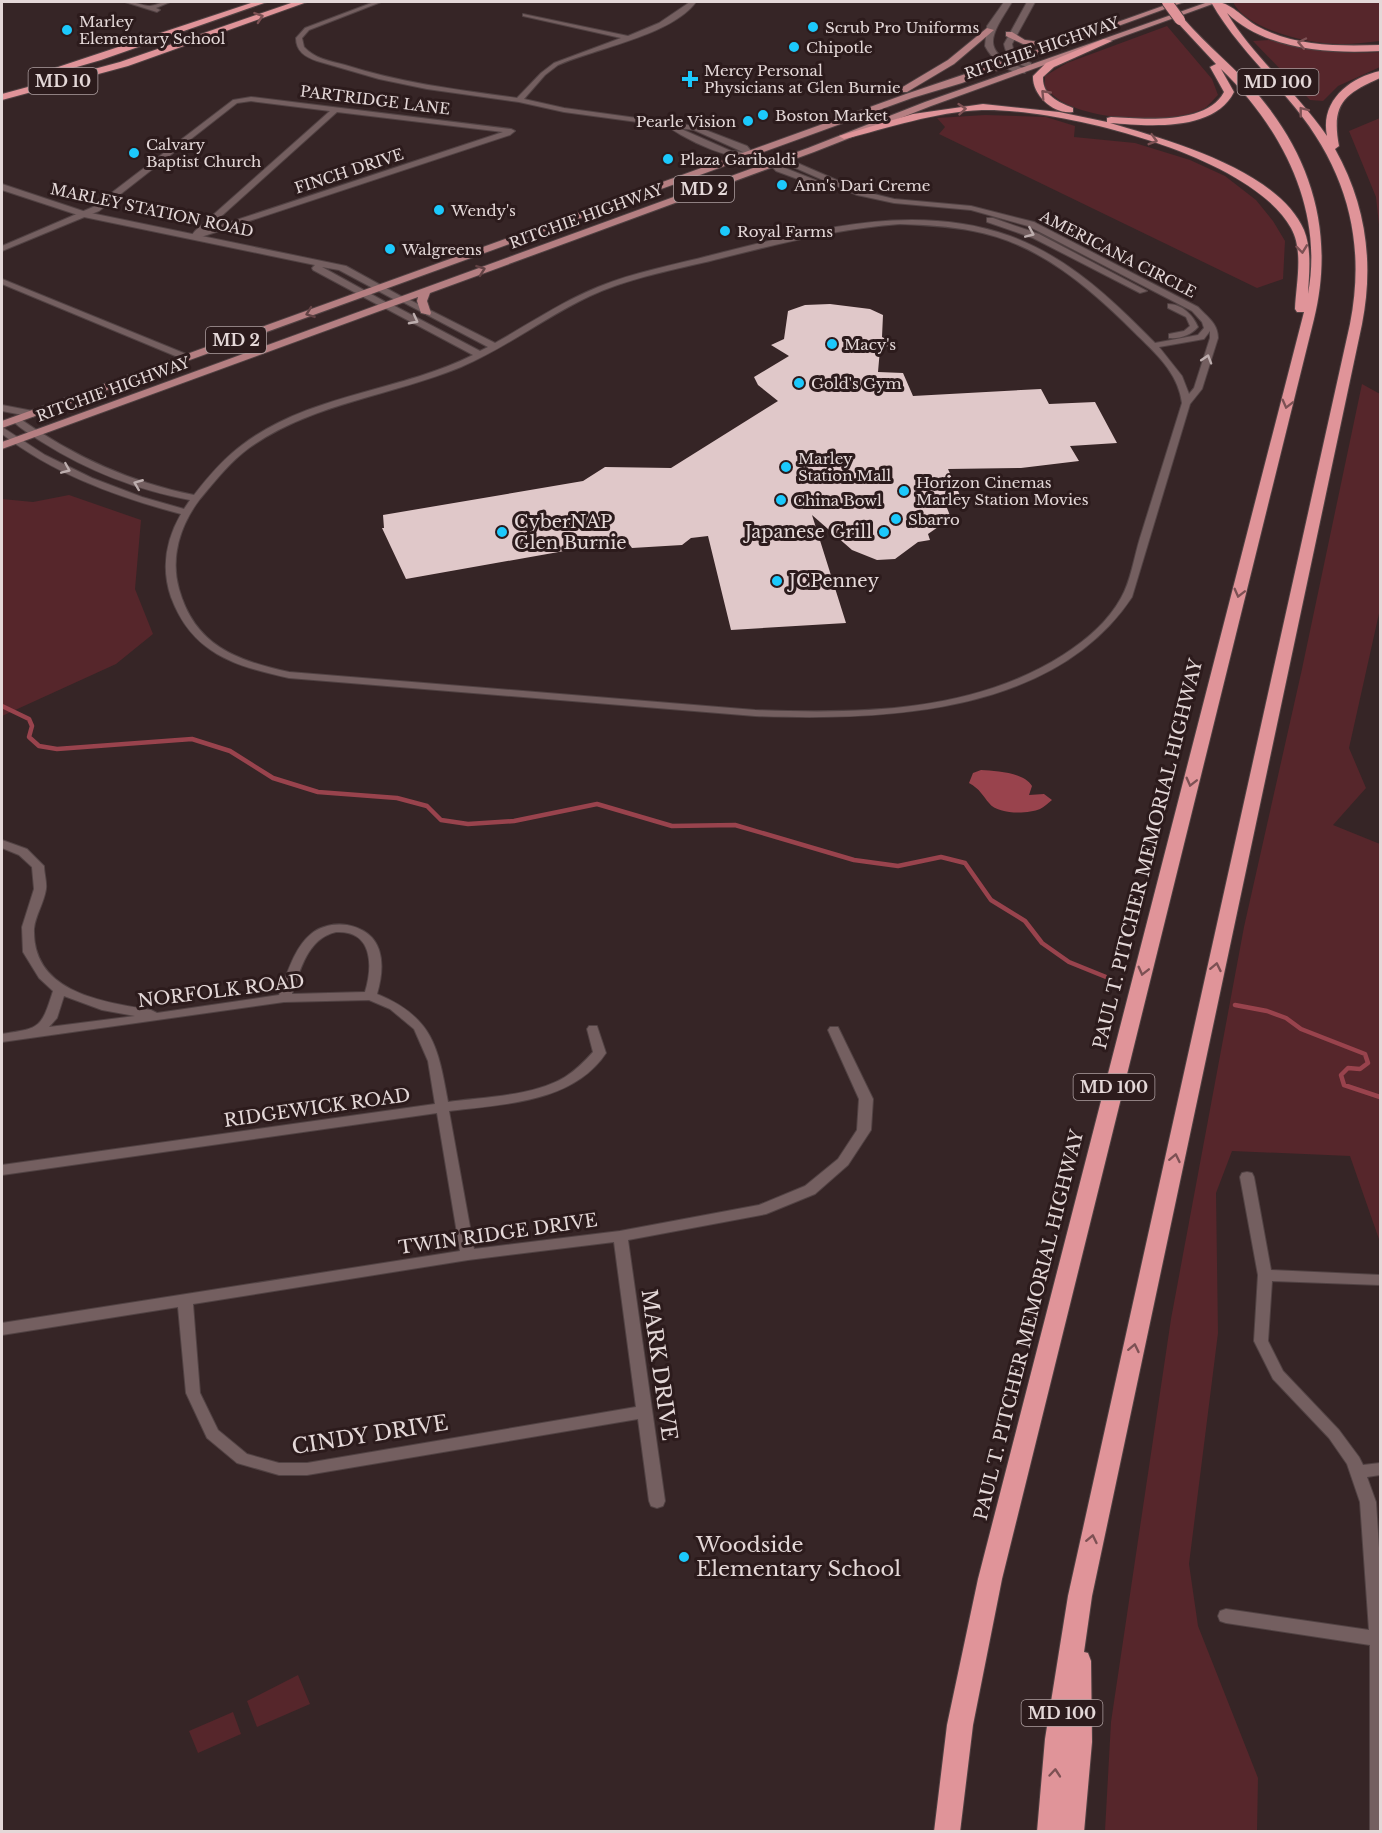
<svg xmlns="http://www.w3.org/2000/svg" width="1382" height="1833" font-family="'Libre Baskerville',serif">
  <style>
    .green { fill: #56262b }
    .water { fill: #99434d }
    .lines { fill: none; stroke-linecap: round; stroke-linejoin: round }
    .stream { stroke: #99434d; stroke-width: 4.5 }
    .building { fill: #e0c8c9 }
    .street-casing { stroke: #514243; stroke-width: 2 }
    .secondary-casing { stroke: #514243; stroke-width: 2 }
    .primary-casing { stroke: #514243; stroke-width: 2 }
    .highway-casing { stroke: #514243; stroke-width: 2 }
    .street { fill: #745f60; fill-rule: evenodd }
    .secondary { fill: #745f60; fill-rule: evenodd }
    .primary { fill: #b57f82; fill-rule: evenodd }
    .highway { fill: #e09499; fill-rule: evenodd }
    .highway-bridge-casing { stroke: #514243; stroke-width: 12; stroke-linecap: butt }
    .highway-bridge { stroke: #e09499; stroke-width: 10 }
    .oneway { stroke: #7d5154 }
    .oneway2 { stroke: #bdaeae }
    .oneway3 { stroke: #634345 }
    .poi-dot { fill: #1cc9fc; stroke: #2c1b1c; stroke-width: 2 }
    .labels { text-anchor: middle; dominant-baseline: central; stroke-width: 6; stroke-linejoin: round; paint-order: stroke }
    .far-poi-label { font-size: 15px; fill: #e4d8d8; stroke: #2c1b1c; text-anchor: start }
    .far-street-label { font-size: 15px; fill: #e4d8d8; stroke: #2c1b1c }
    .shield { fill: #2c1b1c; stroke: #ad9fa0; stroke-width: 1.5 }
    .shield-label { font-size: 16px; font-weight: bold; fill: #e4d8d8 }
    .poi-label { font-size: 18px; fill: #e4d8d8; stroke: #2c1b1c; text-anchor: start }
    .street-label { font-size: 18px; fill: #e4d8d8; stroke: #2c1b1c }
    .near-street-label { font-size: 21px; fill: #e4d8d8; stroke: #2c1b1c }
    .near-poi-label { font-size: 21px; fill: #e4d8d8; stroke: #2c1b1c; text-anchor: start }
  </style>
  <rect width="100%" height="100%" fill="#362526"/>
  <path class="green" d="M1233,2H1378L1380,3V41C1368,42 1355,44 1343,44C1313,45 1246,30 1233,2Z
    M1167,26L1212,79L1218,95C1214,99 1209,105 1205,108C1176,124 1106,120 1076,108C1064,104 1054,97 1045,88V76L1067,63Z
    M1269,40C1307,50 1342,55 1380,52V67L1338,86L1323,101L1310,100L1253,41Z
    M985,115L1046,117L1075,126L1074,137L1135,143L1190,160L1225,176L1256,200L1273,221L1285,241L1283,279L1257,288L939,134L945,127L937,118Z
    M1380,118V234L1376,197L1349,131Z
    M1362,384L1380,394V609L1349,748L1366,788L1333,825L1380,844V1242L1350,1156L1232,1151L1216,1193L1218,1333L1189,1564L1198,1626L1258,1778L1257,1831H1105L1111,1722L1171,1319L1244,927L1302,669Z
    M69,495L141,520L135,589L153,634L116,664L2,716V499L33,502Z
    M298,1675L310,1704L257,1727L247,1701Z
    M233,1712L241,1734L198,1753L189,1731Z"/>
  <path class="water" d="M981,770C996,771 1023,772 1032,786L1029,795L1044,794L1052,800C1048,803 1044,807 1040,809C1028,814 998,815 989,803C983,796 980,789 969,783L973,773Z"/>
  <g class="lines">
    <path class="stream" d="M2,706L29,719L32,726L29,737L39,746L57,749L192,739L230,751L273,778L318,792L397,798L427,806L441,820L468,824L514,821L597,804L672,826L735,825L854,860L898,866L941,857L965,863L991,900L1025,921L1042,943L1069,962L1111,979
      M1235,1005L1267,1011L1286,1018L1301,1029L1365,1054L1368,1063L1360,1069L1348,1068L1341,1075L1344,1085L1380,1097"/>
  </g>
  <path class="building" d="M830,304L870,309L883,315L882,337L895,344L880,349L878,372L903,373L913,396L1041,389L1049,404L1095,402L1117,443L1070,446L1079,461L1021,468L948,469L963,502L945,503L951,518L928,534L930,540L918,542L895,559L877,560L852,550L812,515L846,623L731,630L708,536L691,538L682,545L632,548L626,540L406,579L382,528H384L383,515L583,481L605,467L671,468L778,401L758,385L754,377L789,356L771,345L784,339L788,311L805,305Z"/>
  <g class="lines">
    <defs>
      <path id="street" d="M125,2C133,1 142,6 150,6C158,5 163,1 170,2L156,8L160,10L157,12Z
        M374,2H381L309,30L302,38L304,47C315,59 330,61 345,65C401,83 459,90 517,98L541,73L554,63L621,38L523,16V14L628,36L659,23L690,2H696C672,35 597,48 558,65L545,75L524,99L564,108L695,126L747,146L752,152L775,161L795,162L862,191L894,199L971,206L1034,222L1198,307C1207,317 1218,323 1218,338L1202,389L1190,404L1132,597C1054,715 882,721 755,716L289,678C235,666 192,654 171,597C161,568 166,540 181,514C117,497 54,474 2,434V427L45,455L92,478L142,497L184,509L190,500C137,490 88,471 42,442C32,435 20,429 12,420L16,417L19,418C73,456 129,482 194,495C208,477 223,459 242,445C309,394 399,392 473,355L383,307V303H389L480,351L488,347L397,299L404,297L495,343C529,324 561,302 598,287C634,272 674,265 712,255C808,231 912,201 1010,236C1068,257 1113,300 1155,343L1198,335L1204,328L1202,322L1192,311L1028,226L971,210L894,203L857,195L791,166H780L833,187L834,189L830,191L776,171C764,155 744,159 728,155C707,149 684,138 667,126L564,112L519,102L427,89L379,79L317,61C305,57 296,51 296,38L305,28ZM679,128L694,130L743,152L731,151ZM900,224C925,225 949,226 973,231C1038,243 1089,287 1134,332C1155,353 1178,372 1182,403C1168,448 1154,493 1140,538C1134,557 1131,581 1121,598C1108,622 1085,641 1063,655C972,713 859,714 755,710L289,672C236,660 195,646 179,589C170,558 180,525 200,499C215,481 230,462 249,448C312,403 391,396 461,367C506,348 545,317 590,296C627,279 667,271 706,262C770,246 834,229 900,224ZM1210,331V338L1194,388L1189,394L1182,376L1159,347L1204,339Z
        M251,97L511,129L515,131L510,135L198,238H192L191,236L195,231L330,111L251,101L237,103L99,211L2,251V246L93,207L233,100ZM337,112L503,132L206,230Z
        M987,218H993L1039,234L1147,291L1140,293L1033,238L987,222Z
        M2,279L191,356L192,358L185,360L2,284Z
        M1168,304C1182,304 1193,315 1198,327C1191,335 1180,339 1169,338V334L1184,331L1190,326L1186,317L1168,308Z
        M2,405L33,411L37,414L33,417L2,411Z
        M2,840L27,849L44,866C44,873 47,882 46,889C44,903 35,916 34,929C32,993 103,1002 151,1010L157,1013L279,995C287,974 294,948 311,934C320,926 335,923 347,925C384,932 386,963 377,994C433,1017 438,1047 448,1102C484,1097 534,1096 565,1077C576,1070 585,1061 593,1052L587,1029L589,1026H597L606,1053C573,1103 503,1104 449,1111L474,1249L620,1231L759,1205L805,1186L838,1159L857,1130L859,1099L828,1030L830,1027H838L873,1099L871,1130L848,1165L815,1194L766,1214L628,1240L665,1501L663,1506L657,1508L651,1506L649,1501L638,1419L307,1475H279L237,1463L207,1438L186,1393L178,1307L2,1335V1323L460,1251L437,1113L2,1175V1165L435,1104L428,1061L414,1029L390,1009L369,1000L284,1002L2,1042V1034C40,1028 41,1029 53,991L39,978L23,952L22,927L34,889L32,867L19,855L2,848ZM336,932C373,930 373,966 365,992L292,994C300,970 308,938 336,932ZM64,996L102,1010L135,1016L49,1027L57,1018ZM614,1242L636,1407L307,1463H279L247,1454L218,1430L200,1393L193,1304L468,1260Z
        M1247,1172L1252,1173L1254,1177L1271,1270L1380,1275V1285L1272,1281L1268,1341L1283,1371L1339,1430L1359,1457L1363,1465L1380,1463V1475L1367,1477L1376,1502L1380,1563V1832H1370V1645L1226,1623L1220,1621L1218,1616L1220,1611L1226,1609L1369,1630L1360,1502L1347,1464L1329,1438L1273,1379L1254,1341L1258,1275L1240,1177L1242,1173Z"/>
      <path id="secondary" d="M1004,2H1012C991,36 978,51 1025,69V73C1009,74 992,60 985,46L987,26Z
        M1027,2H1035L1012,44C1014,56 1021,58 1031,63V67C1018,67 1006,57 1004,44Z
        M2,184L86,212L346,266L406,299L397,301L339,270L322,267L391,305L382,307L313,270L312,268L315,265L84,217L2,190Z"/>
      <path id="primary" d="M1174,2H1184L962,83L912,98L2,428V421L906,94L1048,46L1023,44L1006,36V32H1012L1025,40L1056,44Z
        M1208,2H1218L931,106L814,152L430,293L427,301L431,313L430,315L421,313L417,301L418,297L2,449V442L808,148L925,102Z
        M987,28L994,30L954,64L907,92H901V88L948,60Z"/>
      <path id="highway" d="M254,2H267L101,60L42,77L37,74Z
        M294,2H307L128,66L2,100V94L120,62Z
        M1211,2C1230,0 1241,17 1257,26C1295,47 1340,46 1380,45V51C1330,54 1265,50 1227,13C1254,58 1297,92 1327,136C1320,101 1349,78 1380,71V78C1344,94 1331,104 1339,146L1335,149C1366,204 1374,263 1362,324L1092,1596L1084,1652L1088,1653L1091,1661L1092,1742L1084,1832H1037L1045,1739L1068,1596L1350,324C1367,238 1345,165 1288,99C1261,67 1232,39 1211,2Z
        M1180,17L1183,18C1207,46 1237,69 1260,97C1314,162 1334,237 1314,319L1002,1579L973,1725L960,1832H934L947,1725L978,1579L1304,312H1297L1295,309C1296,284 1304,251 1291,228C1251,155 1060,108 982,110C934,112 889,128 844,139L839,136L913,114L983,104L1059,112L1107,122V118L1111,117C1143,119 1207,125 1224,92L1210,67L1216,64L1177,22L1175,20ZM1221,69C1281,127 1324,208 1308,294C1309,273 1312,250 1304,230C1278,170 1168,140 1110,123C1149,126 1214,132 1234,92Z
        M1104,39L1112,41L1054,67L1043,77C1042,95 1058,102 1073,108V112C1054,115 1032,95 1033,76L1046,63Z"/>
    </defs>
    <use href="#street" class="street-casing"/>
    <use href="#secondary" class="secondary-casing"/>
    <use href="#primary" class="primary-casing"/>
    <use href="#highway" class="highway-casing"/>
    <use href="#street" class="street"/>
    <use href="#secondary" class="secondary"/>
    <use href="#primary" class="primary"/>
    <use href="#highway" class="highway"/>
    <defs>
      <path id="highway-bridge" d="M1167,2L1180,20"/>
    </defs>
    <use href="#highway-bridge" class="highway-bridge-casing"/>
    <use href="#highway-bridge" class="highway-bridge"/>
  </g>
  <defs><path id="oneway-chevron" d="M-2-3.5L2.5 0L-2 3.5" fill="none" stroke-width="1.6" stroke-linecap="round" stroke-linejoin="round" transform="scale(1.5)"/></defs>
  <g class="oneway">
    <use href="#oneway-chevron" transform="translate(259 17) rotate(-19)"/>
    <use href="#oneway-chevron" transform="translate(1302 43) rotate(-168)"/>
    <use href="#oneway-chevron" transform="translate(1045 94) rotate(-134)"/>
    <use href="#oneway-chevron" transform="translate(962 109) rotate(-5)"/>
    <use href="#oneway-chevron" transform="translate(1303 111) rotate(-128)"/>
    <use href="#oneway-chevron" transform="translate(1153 140) rotate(16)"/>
    <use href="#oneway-chevron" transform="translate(1302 249) rotate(83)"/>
    <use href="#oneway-chevron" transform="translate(1287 404) rotate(104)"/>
    <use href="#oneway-chevron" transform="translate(1239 593) rotate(104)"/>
    <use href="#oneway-chevron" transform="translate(1191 782) rotate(104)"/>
    <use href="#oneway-chevron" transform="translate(1216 967) rotate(-78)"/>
    <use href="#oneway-chevron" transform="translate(1143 971) rotate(104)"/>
    <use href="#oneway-chevron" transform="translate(1175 1158) rotate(-78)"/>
    <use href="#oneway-chevron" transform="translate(1134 1348) rotate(-78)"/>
    <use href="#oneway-chevron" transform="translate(1092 1539) rotate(-78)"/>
    <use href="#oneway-chevron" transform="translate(1055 1773) rotate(-85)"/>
  </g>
  <g class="oneway2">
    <use href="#oneway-chevron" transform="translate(1030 233) rotate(23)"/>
    <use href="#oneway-chevron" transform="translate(414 320) rotate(28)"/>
    <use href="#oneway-chevron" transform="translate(1207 359) rotate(-73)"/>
    <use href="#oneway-chevron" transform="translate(66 469) rotate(23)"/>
    <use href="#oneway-chevron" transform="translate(138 484) rotate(-158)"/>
  </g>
  <g class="oneway3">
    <use href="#oneway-chevron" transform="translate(481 270) rotate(-20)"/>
    <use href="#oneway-chevron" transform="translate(310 313) rotate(160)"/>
  </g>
  <g class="poi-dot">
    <circle cx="813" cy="27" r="6"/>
    <circle cx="67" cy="30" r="6"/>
    <circle cx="794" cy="47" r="6"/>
    <path d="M687 70h6v6h6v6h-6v6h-6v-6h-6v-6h6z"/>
    <circle cx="763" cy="115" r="6"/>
    <circle cx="748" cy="121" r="6"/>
    <circle cx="134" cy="153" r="6"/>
    <circle cx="668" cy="159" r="6"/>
    <circle cx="782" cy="185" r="6"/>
    <circle cx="439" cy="210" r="6"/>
    <circle cx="725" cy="231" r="6"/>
    <circle cx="390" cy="249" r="6"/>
    <circle cx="832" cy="344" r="6"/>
    <circle cx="799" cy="383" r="6"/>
    <circle cx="786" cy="467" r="6"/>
    <circle cx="904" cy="491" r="6"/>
    <circle cx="781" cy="500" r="6"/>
    <circle cx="896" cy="519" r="6"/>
    <circle cx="502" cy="532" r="6"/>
    <circle cx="884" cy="532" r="6"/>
    <circle cx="777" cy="581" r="6"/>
    <circle cx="684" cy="1557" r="6"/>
  </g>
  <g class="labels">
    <g class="far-poi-label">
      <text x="79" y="21">Marley<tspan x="79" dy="17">Elementary School</tspan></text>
      <text x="825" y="27">Scrub Pro Uniforms</text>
      <text x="806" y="47">Chipotle</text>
      <text x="704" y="70">Mercy Personal<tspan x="704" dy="17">Physicians at Glen Burnie</tspan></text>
      <text x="775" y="115">Boston Market</text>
      <text x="736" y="121" text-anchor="end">Pearle Vision</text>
      <text x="146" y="144">Calvary<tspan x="146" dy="17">Baptist Church</tspan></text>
      <text x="680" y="159">Plaza Garibaldi</text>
      <text x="794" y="185">Ann's Dari Creme</text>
      <text x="451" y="210">Wendy's</text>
      <text x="737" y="231">Royal Farms</text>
      <text x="402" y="249">Walgreens</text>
      <text x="844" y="344">Macy's</text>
      <text x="811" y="383">Gold's Gym</text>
      <text x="798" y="458">Marley<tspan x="798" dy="17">Station Mall</tspan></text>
      <text x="916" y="482">Horizon Cinemas<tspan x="916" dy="17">Marley Station Movies</tspan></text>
      <text x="793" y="500">China Bowl</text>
      <text x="908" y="519">Sbarro</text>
    </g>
    <g class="far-street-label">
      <text transform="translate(1042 48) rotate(-19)">RITCHIE HIGHWAY</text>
      <text transform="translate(375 100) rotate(7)">PARTRIDGE LANE</text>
      <text transform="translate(349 171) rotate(-18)">FINCH DRIVE</text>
      <text transform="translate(152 210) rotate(12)">MARLEY STATION ROAD</text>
      <text transform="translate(586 216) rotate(-20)">RITCHIE HIGHWAY</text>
      <text transform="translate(1118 254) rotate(27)">AMERICANA CIRCLE</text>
      <text transform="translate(113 389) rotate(-20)">RITCHIE HIGHWAY</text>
    </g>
    <g class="shield">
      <rect x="28.5" y="68" width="69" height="26" rx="4.5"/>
      <rect x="1237.5" y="69" width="81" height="26" rx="4.5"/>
      <rect x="674" y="176" width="60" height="26" rx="4.5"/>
      <rect x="206" y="327" width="60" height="26" rx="4.5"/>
      <rect x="1073.5" y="1074" width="81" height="26" rx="4.5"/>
      <rect x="1021.5" y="1700" width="81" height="26" rx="4.5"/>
    </g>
    <g class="shield-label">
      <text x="63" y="81">MD 10</text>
      <text x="1278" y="82">MD 100</text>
      <text x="704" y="189">MD 2</text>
      <text x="236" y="340">MD 2</text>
      <text x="1114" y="1087">MD 100</text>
      <text x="1062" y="1713">MD 100</text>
    </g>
    <g class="poi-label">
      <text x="514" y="522">CyberNAP<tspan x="514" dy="21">Glen Burnie</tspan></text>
      <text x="872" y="532" text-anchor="end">Japanese Grill</text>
      <text x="789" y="581">JCPenney</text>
    </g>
    <g class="street-label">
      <text transform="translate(1148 854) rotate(-76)">PAUL T. PITCHER MEMORIAL HIGHWAY</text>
      <text transform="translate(221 991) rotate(-7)">NORFOLK ROAD</text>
      <text transform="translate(317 1108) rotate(-8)">RIDGEWICK ROAD</text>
      <text transform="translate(498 1234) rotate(-8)">TWIN RIDGE DRIVE</text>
      <text transform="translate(1029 1325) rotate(-76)">PAUL T. PITCHER MEMORIAL HIGHWAY</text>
    </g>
    <g class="near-street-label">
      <text transform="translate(659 1365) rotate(82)">MARK DRIVE</text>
      <text transform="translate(370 1435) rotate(-9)">CINDY DRIVE</text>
    </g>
    <g class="near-poi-label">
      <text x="696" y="1545">Woodside<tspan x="696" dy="24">Elementary School</tspan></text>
    </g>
  </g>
  <rect width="1382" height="1833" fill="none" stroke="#e4d8d8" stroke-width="6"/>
</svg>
